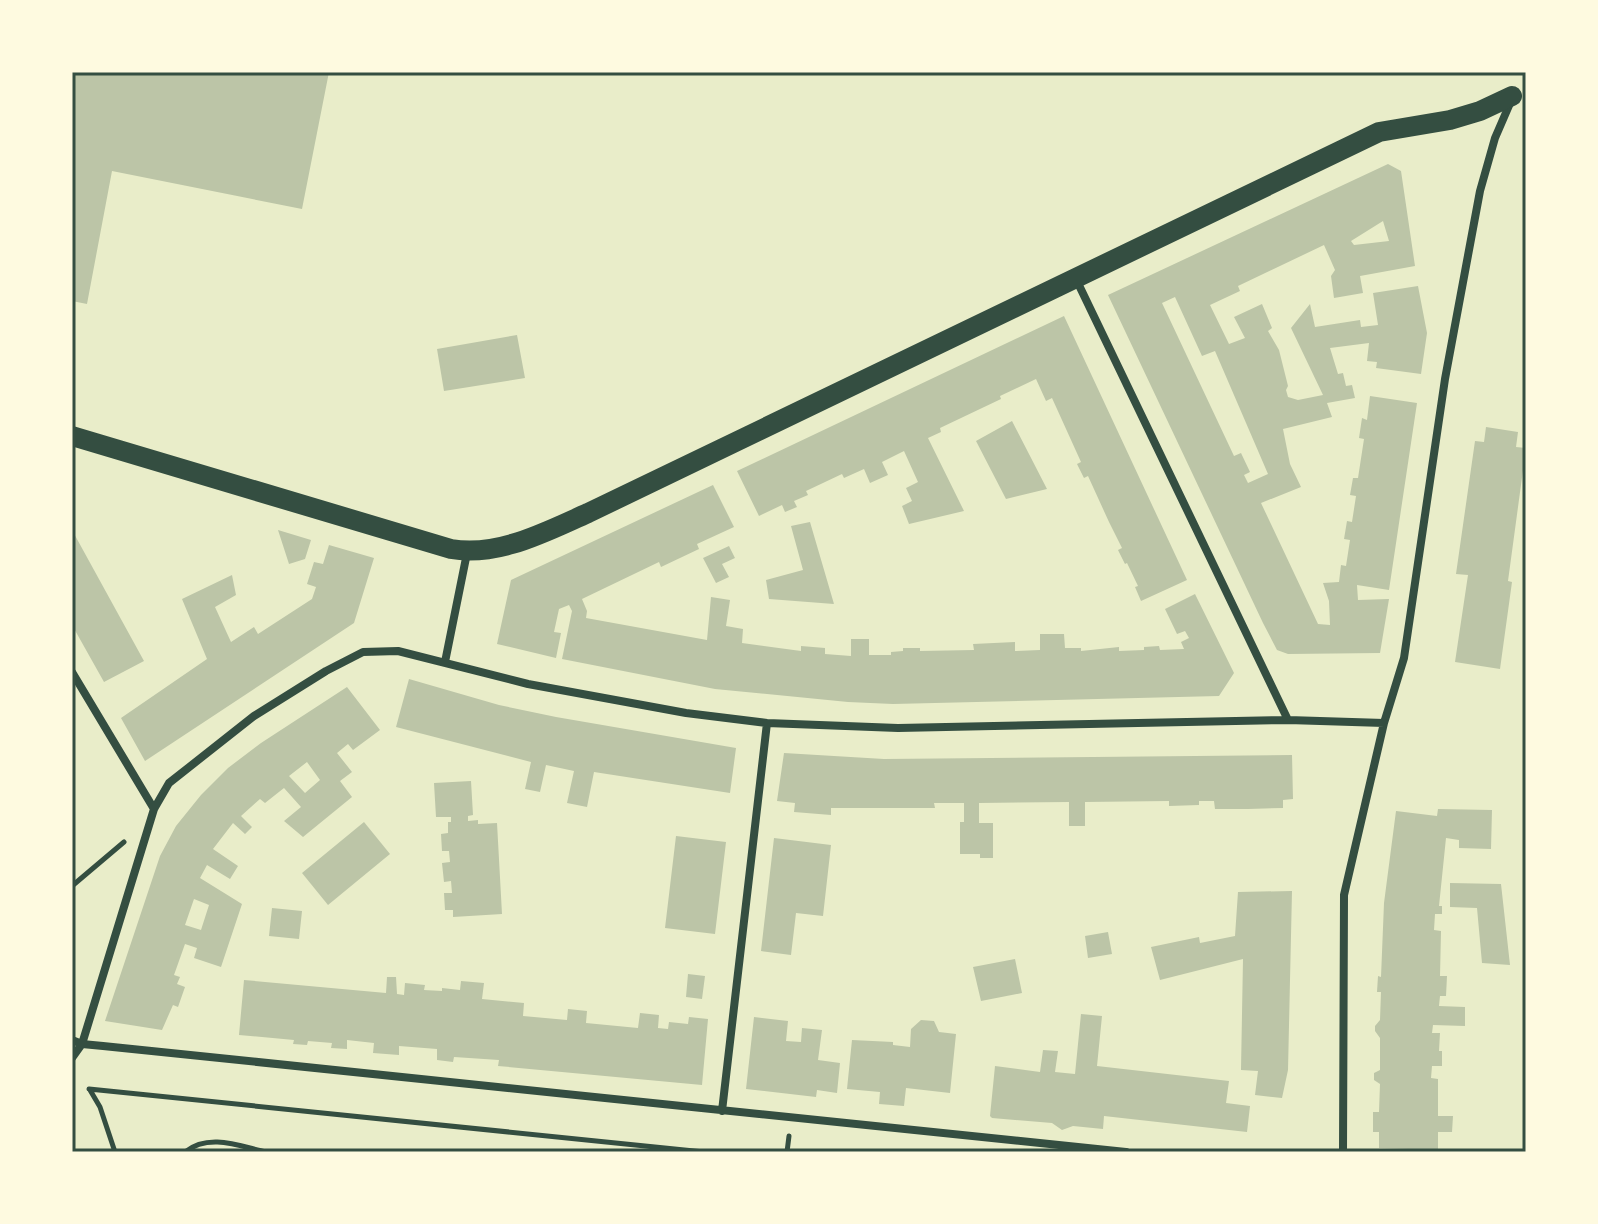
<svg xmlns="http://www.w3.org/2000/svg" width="1598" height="1224" font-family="'Source Serif 4',serif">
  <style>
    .building { fill: #bcc5a7; fill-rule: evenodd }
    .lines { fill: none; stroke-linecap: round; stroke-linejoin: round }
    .path { stroke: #344e41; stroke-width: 5 }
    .minor { stroke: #344e41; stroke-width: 8 }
    .primary { stroke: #344e41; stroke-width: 20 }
    .neatline { fill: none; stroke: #344e41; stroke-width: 3 }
  </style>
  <rect width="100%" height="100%" fill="#e9edc9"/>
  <path class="building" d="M72,72H329L302,209L112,171L87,304L72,301Z
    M1388,164L1401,171L1415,266L1360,276L1363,293L1334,298L1331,276L1335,270L1324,245L1238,286L1240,291L1210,305L1229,344L1245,338L1234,317L1262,304L1272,328L1268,331L1279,350L1288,386L1286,390L1288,397L1298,400L1323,395L1291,328L1310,304L1315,327L1360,320L1361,327L1378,325L1373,293L1418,286L1427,333L1421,374L1376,368L1377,362L1367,361L1369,343L1330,348L1338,374L1343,373L1346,386L1352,385L1355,398L1327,403L1332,417L1283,429L1290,464L1301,487L1261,503L1318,624L1330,625L1329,601L1323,583L1339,582L1341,565L1346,566L1350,540L1344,539L1347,521L1352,522L1356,496L1350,495L1353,478H1358L1364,439L1359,438L1362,418L1367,420L1370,396L1417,403L1389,590L1357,585L1358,600L1389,599L1380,653L1288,654L1277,650L1263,623L1108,295ZM1383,221L1389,241L1354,245L1351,241ZM1175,297L1202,356L1215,351L1268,474L1248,483L1244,475L1250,472L1241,453L1234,456L1162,303Z
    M1064,316L1187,580L1141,601L1135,587L1138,586L1127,563L1125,564L1118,550L1122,548L1109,522L1088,476L1084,478L1077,464L1081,462L1052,398L1046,401L1036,379L1000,396L1001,399L940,428L941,432L928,438L964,511L909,524L902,506L912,501L906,488L918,482L904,451L882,462L888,475L870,483L864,469L844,478L842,474L806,491L808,495L794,501L797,507L785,512L782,505L759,516L737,471Z
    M517,335L525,378L444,391L437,349Z
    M1012,421L1047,489L1006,499L976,441Z
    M1486,427L1518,432L1516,447L1526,448L1508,581L1512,582L1500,669L1455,662L1468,575L1456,574L1475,441L1484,442Z
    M713,485L734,527L697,544L699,549L661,567L659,562L582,599L587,611L586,618L707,640L711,597L730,600L726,626L743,629L742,643L801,651V646L825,648V654L851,656V639H869V655H891V652L903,651V648H920V651L974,650L973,644L1015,642V651L1040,650V634H1064L1065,648H1081V651L1119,647V651L1144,650V647L1159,646L1160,650L1184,649L1181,642L1189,638L1185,631L1177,634L1165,609L1195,594L1234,673L1219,696L893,704L848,702L715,689L562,659L572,611L569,605L559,609L554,632L561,633L556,658L497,644L511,580Z
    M810,522L834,604L769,599L766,580L803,570L791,526Z
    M72,530L144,661L104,682L72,625Z
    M278,530L311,540L305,559L289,564Z
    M329,545L374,558L354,623L145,761L121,718L207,659L182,599L232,575L236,595L215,607L231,642L254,627L258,634L312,599L316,587L307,584L314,562L323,564Z
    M729,546L735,558L722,564L729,577L716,583L703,558Z
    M409,679L499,705L556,717L736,748L730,793L594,772L587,807L567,803L574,771L546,765L540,792L525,789L531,762L396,727Z
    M347,687L380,730L353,750L348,744L337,753L352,772L340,781L352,797L303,837L284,821L301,807L284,788L265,803L260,799L241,816L252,827L245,834L233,823L213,849L238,866L230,879L207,865L200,878L242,904L221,967L194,958L197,948L185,944L174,975L180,977L177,984L185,987L178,1007L173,1005L162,1030L105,1021L160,856L176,826L201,795L228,768L261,743ZM307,762L320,780L305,793L289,776ZM194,899L209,905L201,930L185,925Z
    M784,753L884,759L1292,755L1293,799L1283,800V808L1248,809H1215L1214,801H1199V805L1169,806V801L1085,802V826H1069V802L979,803V823H993V858H980V854H960V822H964V803H934L935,808H831V815L794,812L795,803L777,801Z
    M471,781L473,815L468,816V821L478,820V824L497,823L502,914L453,917V910H445L444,893H452L451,881L444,882L442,863L450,862L449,851H442L441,834L448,833V822H451V817H436L434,783Z
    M1438,809L1492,810L1491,849L1459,848V840L1446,838L1439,906H1442V914H1435L1434,930L1441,931L1440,976H1447L1446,996H1440L1439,1006L1465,1007V1026L1433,1025L1432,1033H1440L1439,1051H1442V1066H1432L1431,1078L1438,1079V1116H1453L1452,1132H1438V1150L1379,1148V1132H1373V1112H1379L1380,1084L1374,1080V1073L1380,1070V1038L1375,1031V1026L1380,1020L1381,992H1377L1378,976L1381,977L1384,903L1396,811L1437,816Z
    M364,822L390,854L328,905L302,873Z
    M676,836L726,842L715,934L665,928Z
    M774,838L831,845L823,916L796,913L791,955L761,951Z
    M1450,883L1501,884L1510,965L1482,963L1477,908L1450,907Z
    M1292,891L1288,1070L1282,1098L1255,1095L1258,1071L1241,1070L1243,959L1160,980L1151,947L1199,937L1200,943L1235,936L1238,892Z
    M272,908L302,911L299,939L269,936Z
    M1108,932L1112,954L1088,958L1085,936Z
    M1015,959L1022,993L981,1001L973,967Z
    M688,974L705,976L702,999L686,997Z
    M387,977H396L397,994L404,995L405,983L425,985L424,990L442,991V988L460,990L461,981L484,983L482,999L524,1003L523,1016L567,1020L568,1009L587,1011L586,1023L638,1028L640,1013L659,1015L658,1028L668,1029L669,1022L688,1024L689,1017L708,1019L702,1085L498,1066L499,1060L454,1057L453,1062L437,1060V1049L399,1046V1055L373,1053L374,1043L347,1040V1049L331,1048L332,1043L308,1041L307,1045L293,1044L294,1040L239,1035L244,980L386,993Z
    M1081,1014L1102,1016L1097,1066L1229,1081L1226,1103L1250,1106L1247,1132L1104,1116L1103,1129L1073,1126L1062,1130L1052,1123L992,1118L990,1116L995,1066L1040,1072L1043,1050L1058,1051L1055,1072L1075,1074Z
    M754,1017L788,1021L786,1041L801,1042L802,1028L822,1030L818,1060L840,1063L837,1093L817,1090L816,1097L746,1089Z
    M921,1020L934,1021L939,1032L956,1034L950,1093L906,1088L904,1106L879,1104L880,1092L847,1089L852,1040L893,1042V1045L910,1047L911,1029Z"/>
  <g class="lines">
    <path class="path" d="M72,886L124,842
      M89,1089L704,1152
      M90,1090L100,1107L115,1152
      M185,1152C209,1133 239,1146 266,1152
      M787,1152L789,1136"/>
    <path class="minor" d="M1076,279L1288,720
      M445,662L467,553
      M72,672L154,809
      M72,1040L82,1044L103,1046L1126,1152
      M72,1058L82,1044L154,809L169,783L254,716L326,671L363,652L398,651L528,684L686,713L767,723L898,728L1288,720L1384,723
      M722,1111L767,723
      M1343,1152L1344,895L1384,723L1404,658L1445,379L1480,191L1495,138L1511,101"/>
    <path class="primary" d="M72,436L451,549C499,557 545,532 588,513L1379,132L1450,120L1480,111L1512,96"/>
  </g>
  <rect width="1598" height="1224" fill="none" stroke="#fefae0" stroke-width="148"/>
  <rect x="74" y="74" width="1450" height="1076" class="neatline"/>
</svg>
